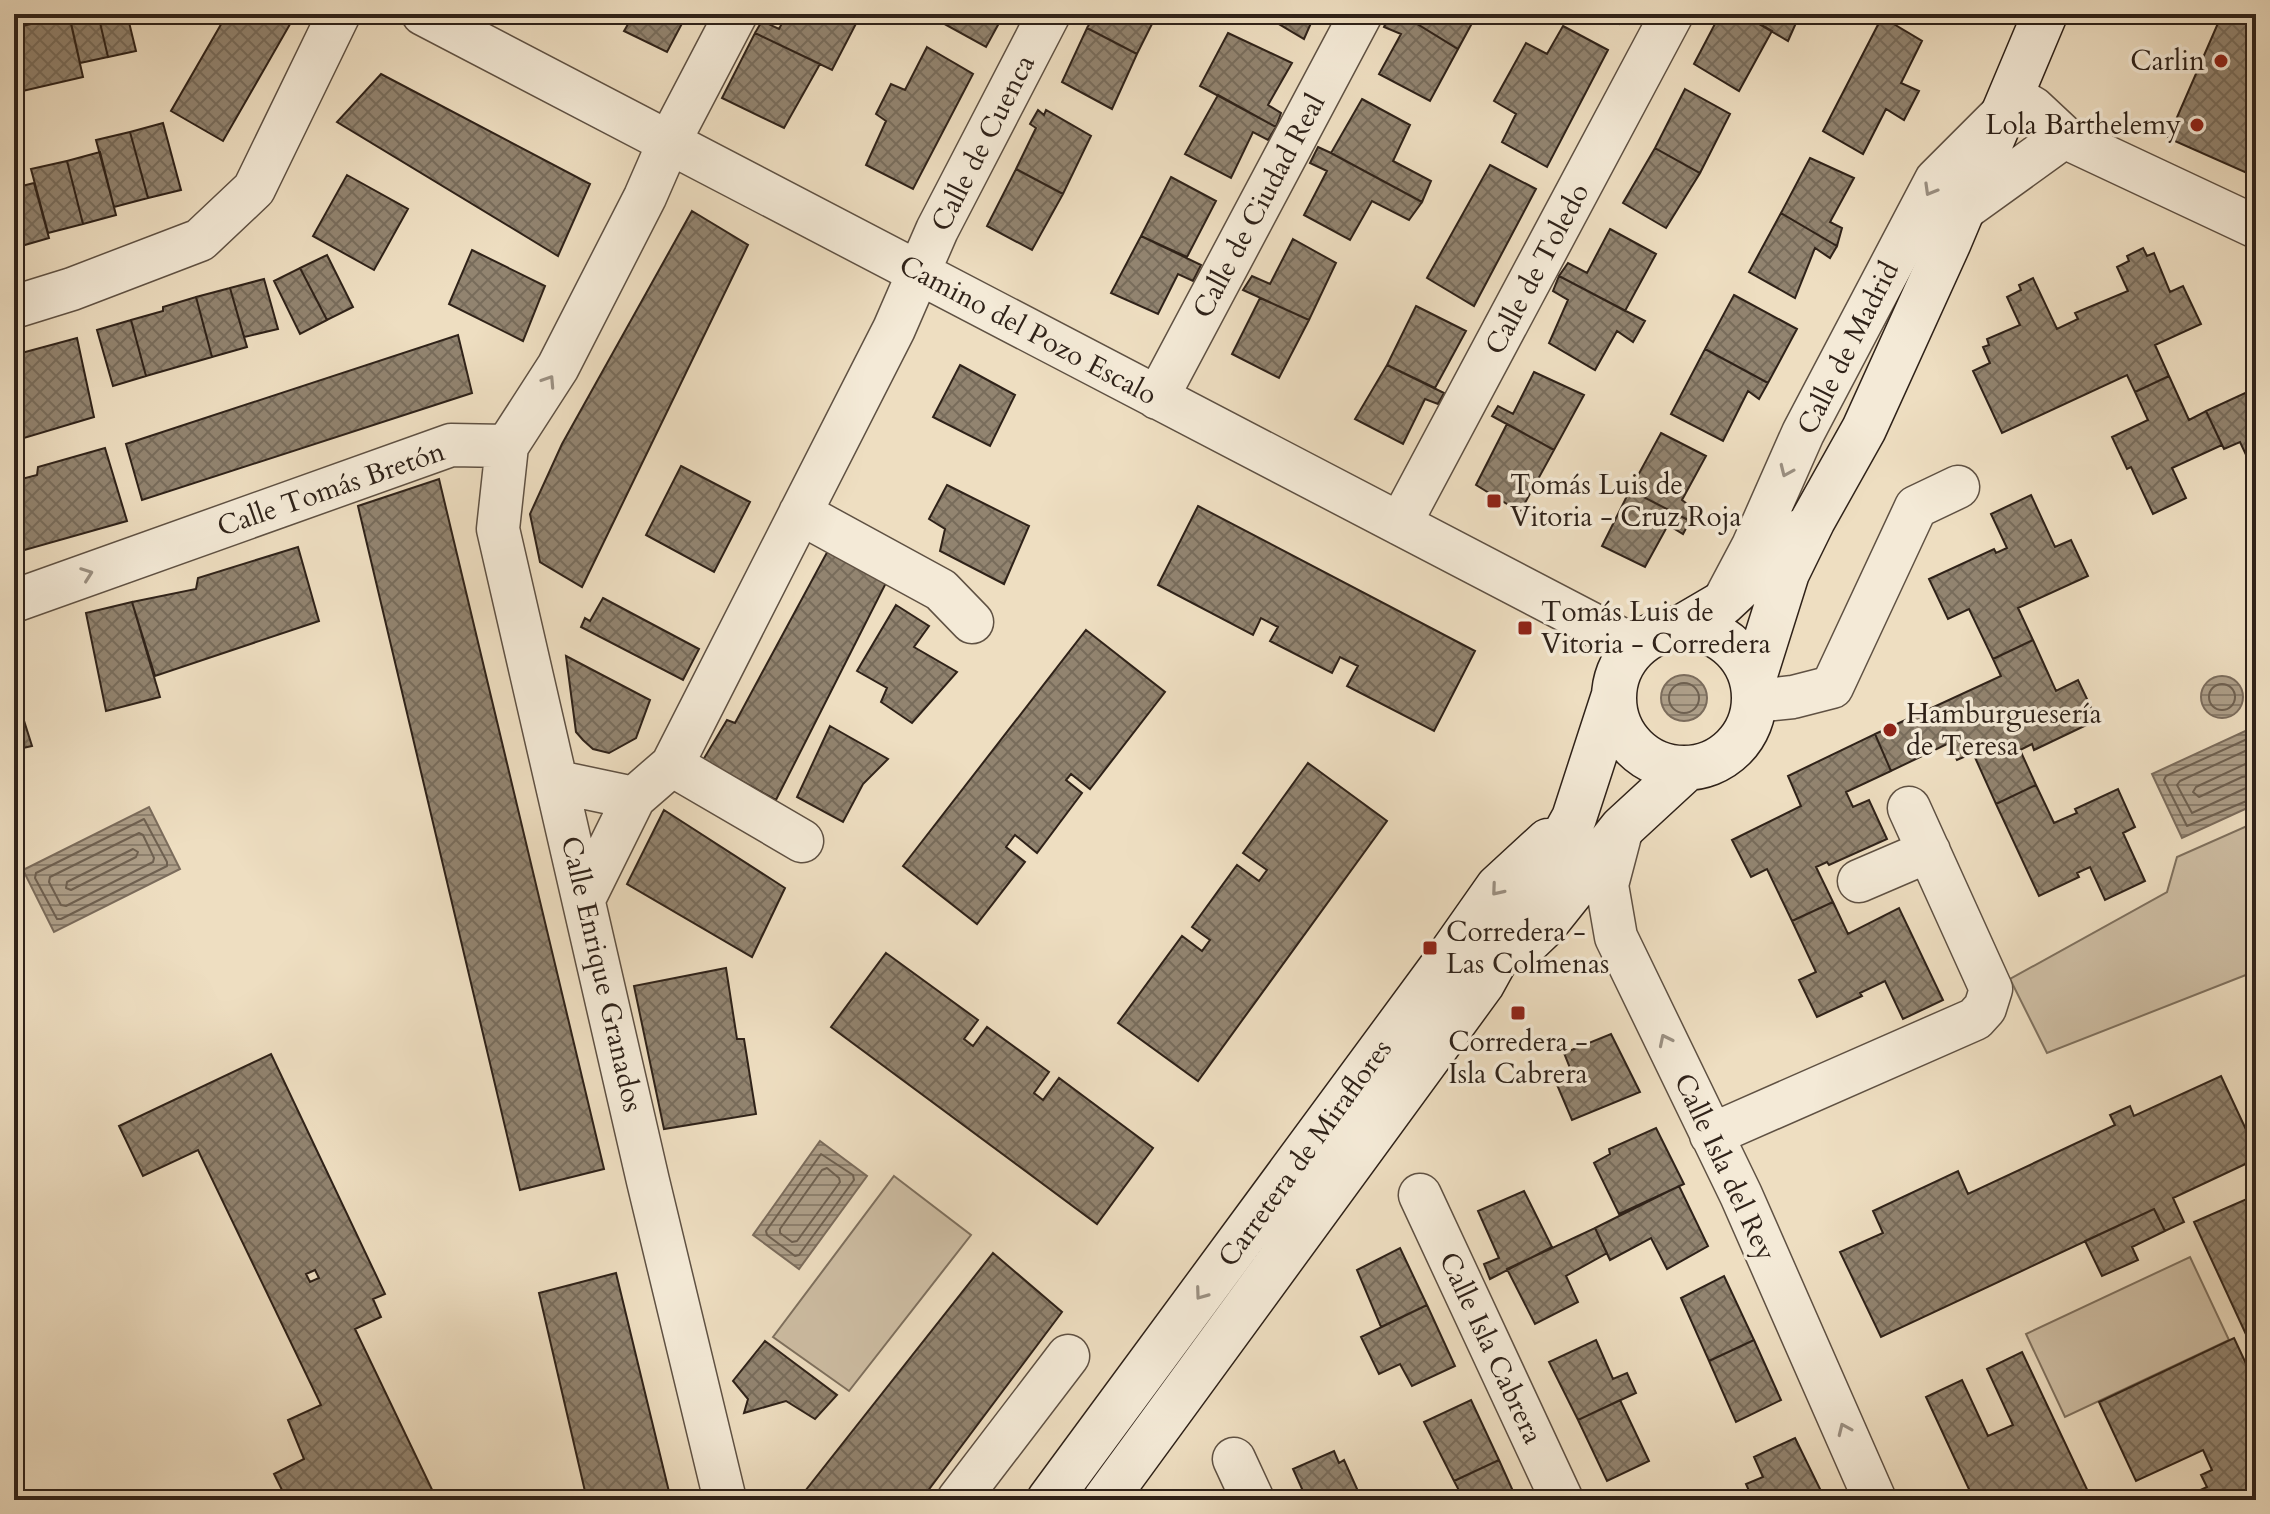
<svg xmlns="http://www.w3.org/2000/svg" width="2270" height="1514" font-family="Cardo,serif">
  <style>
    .park { fill: #cebea4; stroke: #7e705e; stroke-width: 2 }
    .water { fill: url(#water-rules); stroke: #7b6c5c; stroke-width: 2 }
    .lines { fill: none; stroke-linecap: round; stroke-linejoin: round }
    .shore { stroke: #6e6050; stroke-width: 2 }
    .building { fill: url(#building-cross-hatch); stroke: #2f2219; stroke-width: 2; fill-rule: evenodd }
    .street-casing { stroke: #5f5143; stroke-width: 45 }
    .secondary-casing { stroke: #2f2219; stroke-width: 47 }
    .street { stroke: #f4ead7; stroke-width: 42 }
    .secondary { stroke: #f4ead7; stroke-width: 44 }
    .oneway { stroke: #9b9082 }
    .poi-dot { fill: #8f2418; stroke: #f4ead7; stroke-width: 3 }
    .labels { text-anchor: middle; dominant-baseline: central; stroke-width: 7; stroke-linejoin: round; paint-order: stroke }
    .poi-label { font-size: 28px; fill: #2f2219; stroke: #f4ead7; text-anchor: start }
    .street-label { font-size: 28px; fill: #2f2219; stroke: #f4ead7 }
  </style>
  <defs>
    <pattern id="water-rules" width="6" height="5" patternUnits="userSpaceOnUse" patternTransform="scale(2)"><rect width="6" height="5" fill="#ad9e88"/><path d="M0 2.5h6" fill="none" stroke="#8d806e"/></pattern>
    <pattern id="building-cross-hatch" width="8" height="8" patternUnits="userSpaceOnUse" patternTransform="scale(2)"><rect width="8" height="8" fill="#928470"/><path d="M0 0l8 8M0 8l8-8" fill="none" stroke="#786c5b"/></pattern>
  </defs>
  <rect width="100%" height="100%" fill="#eedec1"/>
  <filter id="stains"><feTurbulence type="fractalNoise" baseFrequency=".0025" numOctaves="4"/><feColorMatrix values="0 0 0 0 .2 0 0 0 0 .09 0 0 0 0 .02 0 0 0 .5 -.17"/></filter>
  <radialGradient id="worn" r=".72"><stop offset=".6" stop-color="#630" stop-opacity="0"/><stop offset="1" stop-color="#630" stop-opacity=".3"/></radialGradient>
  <path class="park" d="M2256,822V971L2047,1053L2010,979L2167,892L2177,857Z
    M894,1176L971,1235L849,1391L773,1337Z
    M2190,1257L2229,1340L2065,1417L2026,1334Z"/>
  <path class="water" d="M1661 698a23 23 0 1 1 46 0a23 23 0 1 1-46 0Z
    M2201 697a21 21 0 1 1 42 0a21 21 0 1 1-42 0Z
    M2256,726V804L2182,838L2152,774Z
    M149,807L180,869L54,932L23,870Z
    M820,1141L867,1176L799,1269L753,1235Z"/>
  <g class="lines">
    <path class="shore" d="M1669 698a15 15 0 1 1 30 0a15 15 0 1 1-30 0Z
      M2209 697a13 13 0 1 1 26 0a13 13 0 1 1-26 0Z
      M2256,735L2166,776L2164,780L2187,826L2256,797
      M2256,746L2180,781L2177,785L2192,813L2246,788L2256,787
      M2256,759L2196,787L2193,792L2199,797L2242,777L2256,775
      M144,819L167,862V866L61,919H57L35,878L36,873Z
      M139,833L143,835L154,858L153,862L66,906L61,905L49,882L50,877Z
      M133,849L138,852L136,857L71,890L66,888L67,882Z
      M821,1154L853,1175L854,1180L799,1255L795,1256L767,1235L766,1231Z
      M827,1168L839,1178L840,1182L797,1241L792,1242L780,1233V1229L822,1170Z"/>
  </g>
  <path class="building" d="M69,14H98L108,57L80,63Z
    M98,14H127L136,51L108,57Z
    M127,14H161V16L129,22Z
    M227,14H284L293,19L223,141L171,111Z
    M634,14H687L667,52L624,31Z
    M787,14H856L860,16L832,70L755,33L762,21L779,29Z
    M942,14H1004L986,47L939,21Z
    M1095,14H1157L1137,54L1087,28Z
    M1262,14H1315L1304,39Z
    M1390,14H1401L1458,49L1430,101L1379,74L1401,34L1384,27Z
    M1401,14H1477L1458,49Z
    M1600,14H1624L1619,24Z
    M1701,14H1742L1772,31L1739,91L1694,64L1716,22Z
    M1742,14H1800L1788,41Z
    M2222,14H2256V177L2168,138Z
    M69,15L83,77L14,93V28Z
    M1882,17L1922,41L1901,83L1919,91L1904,120L1886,109L1863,154L1823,131Z
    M1563,26L1608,50L1547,167L1502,142L1516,114L1494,101L1526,43L1547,54Z
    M1087,28L1137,54L1112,109L1062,82Z
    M755,33L820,64L784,128L722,98Z
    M1228,33L1292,63L1268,105L1281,113L1276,127L1200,86Z
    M927,47L973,74L913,189L866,165L886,121L876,114L891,84L905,90Z
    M381,74L590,184L558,256L337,122Z
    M1685,89L1730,114L1700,173L1655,148Z
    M1218,95L1276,127L1268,140L1253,132L1231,178L1185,154Z
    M1362,99L1410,125L1393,161L1431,181L1422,202L1331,153Z
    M1038,110L1044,115L1046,110L1091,136L1063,194L1016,169L1036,128L1030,124Z
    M163,123L181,190L148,198L130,132Z
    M130,132L148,198L114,207L96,140Z
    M1318,147L1331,153L1422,202L1409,220L1372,201L1350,240L1304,215L1327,171L1310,163Z
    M1655,148L1700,173L1666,228L1623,203Z
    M100,152L116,215L83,224L67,161Z
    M1810,158L1854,178L1830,222L1842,228L1837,246L1781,213Z
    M67,161L83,224L48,233L31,169Z
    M1490,165L1536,189L1474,306L1427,278Z
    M1016,169L1063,194L1032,250L987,226Z
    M347,175L408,209L374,270L313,236Z
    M1171,177L1216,201L1187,257L1141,236Z
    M34,183L49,238L18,247L14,233V188Z
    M692,211L748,245L582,587L540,562L530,514L562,444Z
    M1781,213L1837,246L1830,258L1815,248L1795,298L1749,272Z
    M1610,229L1656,254L1625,311L1559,276L1568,263L1587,273Z
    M1141,236L1201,265L1193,281L1178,274L1158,314L1111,293Z
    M1293,239L1336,263L1309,320L1243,290L1252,276L1270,284Z
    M2143,248L2147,256L2154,253L2170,292L2183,286L2201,324L2155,345L2169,376L2135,392L2127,375L2002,433L1973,371L1990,363L1983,347L1989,345L1987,339L2020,325L2007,297L2021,290L2019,285L2033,278L2057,329L2078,319L2075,313L2128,291L2117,267L2129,261L2127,256Z
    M472,250L545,286L523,341L449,304Z
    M327,255L353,307L327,320L300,268Z
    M300,268L327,320L300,334L274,281Z
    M1559,276L1645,321L1633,342L1617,331L1595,370L1549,343L1568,300L1553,291Z
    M264,279L278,329L244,337L230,288Z
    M230,288L247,347L212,357L196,297Z
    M1734,295L1797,329L1768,383L1705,349Z
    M196,297L212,357L146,376L131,320L163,311V307Z
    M1260,298L1309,320L1279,378L1232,354Z
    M1416,306L1466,331L1435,388L1387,365Z
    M131,320L146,376L113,386L97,330Z
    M458,335L472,393L142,500L126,444Z
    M77,338L94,417L14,441V355Z
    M1705,349L1768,383L1759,399L1748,391L1723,441L1671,414Z
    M960,365L1015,395L990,446L933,417Z
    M1387,365L1444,393L1438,404L1425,399L1403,444L1355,419Z
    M1534,372L1584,395L1554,450L1492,416L1498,406L1513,414Z
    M2169,376L2189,420L2206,411L2222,445L2172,468L2186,498L2153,514L2131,467L2127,469L2112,437L2148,420L2135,392Z
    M2256,388V476L2240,442L2224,449L2206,411Z
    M1507,424L1554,450L1520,512L1476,485Z
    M1661,433L1706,456L1682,500L1695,510L1690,521L1630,490Z
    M105,448L127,521L14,553V481L37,475L38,467Z
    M681,466L750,502L714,572L646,535Z
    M439,479L604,1169L520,1190L358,506Z
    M947,485L1029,526L1004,584L940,551L945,529L929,519Z
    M1630,490L1690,521L1683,534L1668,525L1645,567L1602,546Z
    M2031,495L2055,547L2071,540L2088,576L2018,608L2033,640L1993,659L1969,609L1948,619L1929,579L1994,549L1996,553L2007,548L1991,514Z
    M1198,506L1475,651L1434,731L1347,686L1358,666L1340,657L1332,673L1270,641L1278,627L1261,618L1253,635L1158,585Z
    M831,545L890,575L776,800L703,760L727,720L735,723Z
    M298,547L319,621L155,676L132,602L196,589L198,578Z
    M603,598L699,649L683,680L581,627L585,618L590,621Z
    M132,602L160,697L106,711L86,613Z
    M896,605L929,626L914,647L957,672L912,723L881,702L887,688L857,671Z
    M1086,630L1165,692L1090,789L1071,774L1066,780L1082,793L1037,853L1015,835L1006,847L1025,862L977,924L903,866Z
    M2033,640L2056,691L2078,680L2097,720L2034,750L2032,744L2020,750L2036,785L1996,804L1973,753L1957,760L1949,743L1891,771L1875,734L2001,676L1993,659Z
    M566,656L650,700L636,738L609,753L593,749L583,740L576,732Z
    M14,689L32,746L14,750Z
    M830,726L888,759L863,784L843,822L797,797Z
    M1875,734L1891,771L1846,792L1853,807L1869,800L1887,839L1829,865L1827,862L1816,867L1833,902L1792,921L1767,869L1751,877L1732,840L1801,806L1788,776Z
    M1308,763L1387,821L1198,1081L1118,1023L1182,936L1202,951L1210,940L1192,927L1237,865L1259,881L1267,870L1243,853Z
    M2036,785L2054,823L2077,813L2075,809L2118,789L2135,827L2123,833L2145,881L2105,900L2090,867L2077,873L2079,877L2039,896L1996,804Z
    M664,810L785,888L752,957L627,884Z
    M1833,902L1848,934L1899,908L1943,1000L1903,1019L1885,981L1860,993L1862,996L1817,1017L1799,980L1816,972L1792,921Z
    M886,953L978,1020L964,1039L973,1046L987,1027L1049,1072L1034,1093L1043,1100L1059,1078L1153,1148L1097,1224L831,1027Z
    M726,968L737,1039H744L756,1114L664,1129L634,986Z
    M1611,1034L1640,1092L1572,1120L1555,1080L1572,1073L1564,1053Z
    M271,1054L385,1294L373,1299L381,1317L355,1329L437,1500H287L274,1474L304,1459L288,1420L321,1405L198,1150L143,1176L119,1126ZM315,1270L319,1278L310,1282L306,1274Z
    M2221,1076L2256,1151V1159L2173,1198L2184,1222L2165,1231L2154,1209L1881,1337L1840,1252L1883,1233L1873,1211L1958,1171L1968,1194L2115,1125L2110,1115L2130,1106L2134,1116Z
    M1656,1128L1684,1184L1619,1214L1594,1163L1610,1154L1609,1149Z
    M1679,1186L1708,1246L1667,1269L1651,1238L1610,1260L1595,1228Z
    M1524,1191L1552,1247L1490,1279L1484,1264L1499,1258L1478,1211Z
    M2256,1195V1356L2194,1222Z
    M2154,1209L2165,1231L2132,1247L2138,1260L2102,1276L2085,1241Z
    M1595,1228L1607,1253L1566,1276L1578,1302L1535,1324L1507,1269Z
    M1400,1248L1427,1305L1381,1327L1357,1270Z
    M993,1253L1062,1312L921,1500H798Z
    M616,1273L671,1500H587L539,1293Z
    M1724,1276L1754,1340L1709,1361L1681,1298Z
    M1427,1305L1455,1366L1412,1386L1400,1364L1379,1374L1361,1337Z
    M2234,1338L2256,1385V1500H2179L2207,1487L2201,1475L2212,1470L2203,1450L2136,1481L2099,1402Z
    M1596,1340L1613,1379L1627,1373L1636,1393L1578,1420L1549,1362Z
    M1754,1340L1781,1400L1736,1422L1709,1361Z
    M765,1341L837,1395L815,1419L786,1401L744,1413L748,1399L733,1381Z
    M2022,1352L2092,1500H1974L1926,1397L1962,1380L1988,1436L2013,1425L1987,1369Z
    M1471,1400L1499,1460L1454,1481L1424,1422Z
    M1620,1400L1649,1461L1607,1481L1578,1420Z
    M1795,1438L1821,1491L1804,1500H1753L1746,1484L1763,1477L1754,1457Z
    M1334,1451L1339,1463L1344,1460L1362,1500H1307L1293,1469Z
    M1499,1460L1517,1500H1464L1454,1481Z
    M1669,1493L1672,1500H1654Z"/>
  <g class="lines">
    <defs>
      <path id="street" d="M423,14L1634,646
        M2011,95L2033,108L2064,137L2256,227
        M1960,212L2064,137
        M14,307L72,289L200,240L254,189L339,14
        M1157,398L1361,14
        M800,513L941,590L972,622
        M1400,524L1672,14
        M1727,595L1753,546L1803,433L1936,180L2002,114
        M14,601L451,445L507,446
        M1755,701L1793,697L1832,687L1916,507L1958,487
        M672,765L802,841
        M558,782L634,798
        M1622,828L1607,885L1616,937L1741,1195L1875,1500
        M1859,881L1929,851
        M585,897L634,798L672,765L894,329L937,230L1049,14
        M1711,1135L1975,1019L1985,1008L1991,989L1909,808
        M1420,1195L1562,1500
        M1234,1459L1253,1500
        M725,1500L648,1181L498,529L507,446L558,367L645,197L669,142L736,14
        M958,1500L1068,1356"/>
      <path id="secondary" d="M1682,627L1723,603L1799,532
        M1614 698a70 70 0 1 1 140 0a70 70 0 1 1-140 0Z
        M1753,681L1787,573L1813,520L1864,429L1949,242L2045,14
        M1523,946L1543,927L1622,828L1686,769
        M1049,1500L1446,961L1498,887L1548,841
        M1105,1500L1482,984L1574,818L1614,695"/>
    </defs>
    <use href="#street" class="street-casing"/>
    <use href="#secondary" class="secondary-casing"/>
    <use href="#street" class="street"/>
    <use href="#secondary" class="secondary"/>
  </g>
  <defs><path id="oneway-chevron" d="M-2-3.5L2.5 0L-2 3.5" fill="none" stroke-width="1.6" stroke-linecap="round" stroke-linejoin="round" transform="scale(2)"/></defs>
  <g class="oneway">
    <use href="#oneway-chevron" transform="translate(1930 190) rotate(120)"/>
    <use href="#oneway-chevron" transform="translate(549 381) rotate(-57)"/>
    <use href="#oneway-chevron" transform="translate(1786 471) rotate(114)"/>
    <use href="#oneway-chevron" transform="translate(87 574) rotate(-20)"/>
    <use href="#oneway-chevron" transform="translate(1497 890) rotate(130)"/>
    <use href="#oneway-chevron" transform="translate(1665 1040) rotate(-116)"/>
    <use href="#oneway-chevron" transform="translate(1201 1294) rotate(126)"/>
    <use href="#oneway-chevron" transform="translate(1844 1429) rotate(-114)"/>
  </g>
  <g class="poi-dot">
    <circle cx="2221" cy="61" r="8"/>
    <circle cx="2197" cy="125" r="8"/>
    <rect x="1486" y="493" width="16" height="16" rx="4"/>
    <rect x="1517" y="620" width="16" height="16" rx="4"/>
    <circle cx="1890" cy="730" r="8"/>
    <rect x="1422" y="940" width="16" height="16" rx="4"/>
    <rect x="1510" y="1005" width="16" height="16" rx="4"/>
  </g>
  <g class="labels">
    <g class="poi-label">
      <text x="2205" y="61" text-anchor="end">Carlin</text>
      <text x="2181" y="125" text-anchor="end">Lola Barthelemy</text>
      <text x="1510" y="485">Tomás Luis de<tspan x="1510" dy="32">Vitoria - Cruz Roja</tspan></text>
      <text x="1541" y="612">Tomás Luis de<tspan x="1541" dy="32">Vitoria - Corredera</tspan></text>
      <text x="1906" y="714">Hamburguesería<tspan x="1906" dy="32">de Teresa</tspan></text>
      <text x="1446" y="932">Corredera -<tspan x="1446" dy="32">Las Colmenas</tspan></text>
      <text x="1518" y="1042" text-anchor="middle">Corredera -<tspan x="1518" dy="32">Isla Cabrera</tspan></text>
    </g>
    <g class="street-label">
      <text transform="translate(983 143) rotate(-63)">Calle de Cuenca</text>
      <text transform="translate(1259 206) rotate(-62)">Calle de Ciudad Real</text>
      <text transform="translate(1537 269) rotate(-62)">Calle de Toledo</text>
      <text transform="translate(1028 330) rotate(28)">Camino del Pozo Escalo</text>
      <text transform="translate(1848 348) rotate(-63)">Calle de Madrid</text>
      <text transform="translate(331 489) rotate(-19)">Calle Tomás Bretón</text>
      <text transform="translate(602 974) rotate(77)">Calle Enrique Granados</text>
      <text transform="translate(1305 1153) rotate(-54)">Carretera de Miraflores</text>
      <text transform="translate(1725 1167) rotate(65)">Calle Isla del Rey</text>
      <text transform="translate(1491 1348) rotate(65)">Calle Isla Cabrera</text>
    </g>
  </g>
  <rect width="2270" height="1514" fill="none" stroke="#eedec1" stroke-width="48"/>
  <rect x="16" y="16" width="2238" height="1482" fill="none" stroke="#2f2219" stroke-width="4"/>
  <rect x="24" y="24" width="2222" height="1466" fill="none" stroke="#2f2219" stroke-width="2"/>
  <rect width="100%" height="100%" filter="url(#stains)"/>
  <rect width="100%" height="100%" fill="url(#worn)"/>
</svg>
